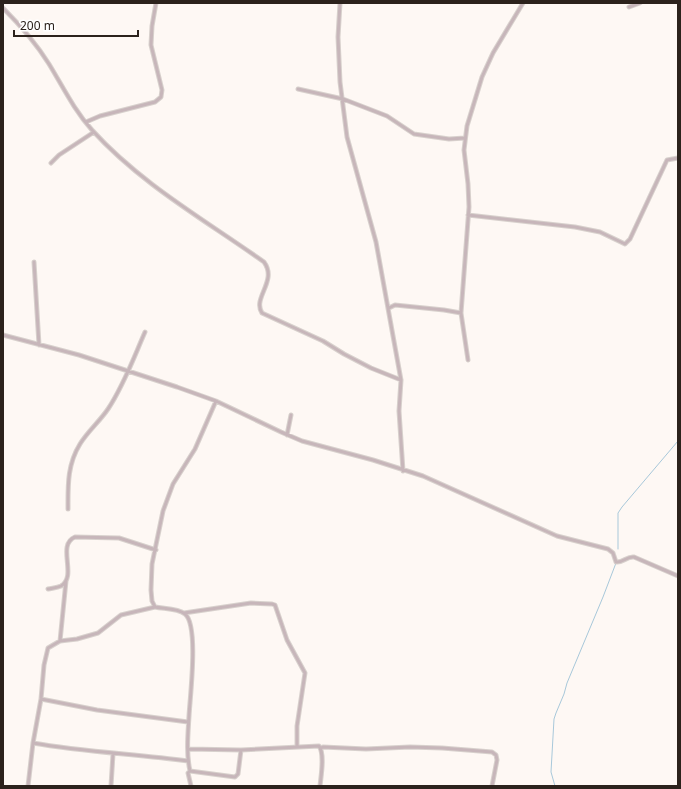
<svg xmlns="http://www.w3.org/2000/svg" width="681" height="789" font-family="'Noto Sans',sans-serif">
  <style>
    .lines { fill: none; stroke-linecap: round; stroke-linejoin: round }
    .stream { stroke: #a8c8da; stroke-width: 1 }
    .minor-casing { stroke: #d8d1cd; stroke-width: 5 }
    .minor { stroke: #c7b6ba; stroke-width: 3 }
  </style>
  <rect width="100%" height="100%" fill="#fef8f4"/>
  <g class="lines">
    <path class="stream" d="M618,549V513L622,507L678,441
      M555,786L551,772L554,719L556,713L564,694L567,683L603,597L616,563"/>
    <defs>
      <path id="minor" d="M340,3L338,37L340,82L347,137L376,242L401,380L399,411L403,471
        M629,7L640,3
        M3,8C20,25 36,43 49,64C63,87 74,110 92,130C141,184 205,220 264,262C278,281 252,298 262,313L323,341L344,354L371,368L401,380
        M298,89L343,99L387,116L414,134L449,139L465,138
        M86,122L100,116L155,102L161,97L162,90L151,45L152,26L156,3
        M51,163L59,155L94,132
        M468,215L575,227L600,232L625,244L630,239L667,160L678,158
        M34,262L39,345
        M389,308L395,305L444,310L461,313L469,207L468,184L464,150L467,126L482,77L493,53L523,3
        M461,313L468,360
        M3,335L79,355L177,387L216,401L281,432L302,441L373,460L423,476L557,536L608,549L613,553L616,562C623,563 627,556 634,557L678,576
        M287,435L291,415
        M68,509C68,486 67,465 80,444C88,431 100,421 108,409C124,385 134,357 145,332
        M48,589C52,588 57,588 61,586C78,576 56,545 75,537L119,538L156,550
        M184,613L251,603L272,604L275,605L287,640L305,673L297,726V747
        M60,641L66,581
        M41,699L97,710L188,722
        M33,743L41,699L44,665L48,648L60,641L77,639L98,633L121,615L155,607
        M321,748L323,747L366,749L410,747L442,748L492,752L496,755L497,760L492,786
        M189,749L241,750L319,746C325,754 321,776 320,786
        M190,771L235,777L238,774L241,750
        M28,786L33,743C84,752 136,754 188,761
        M111,786L113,754
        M191,786L188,773L190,771C186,753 188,734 189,716C190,697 199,625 185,614C177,608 164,609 155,607L152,601L151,590L152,564L163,511L173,484L195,449L216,401"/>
    </defs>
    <use href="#minor" class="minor-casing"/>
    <use href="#minor" class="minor"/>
  </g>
  <rect width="681" height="789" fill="none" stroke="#2c221c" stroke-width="8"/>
  <path d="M14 30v6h124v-6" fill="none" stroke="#2c221c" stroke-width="2"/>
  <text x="20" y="30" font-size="12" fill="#2c221c" stroke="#ffffff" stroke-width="3" paint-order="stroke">200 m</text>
</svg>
